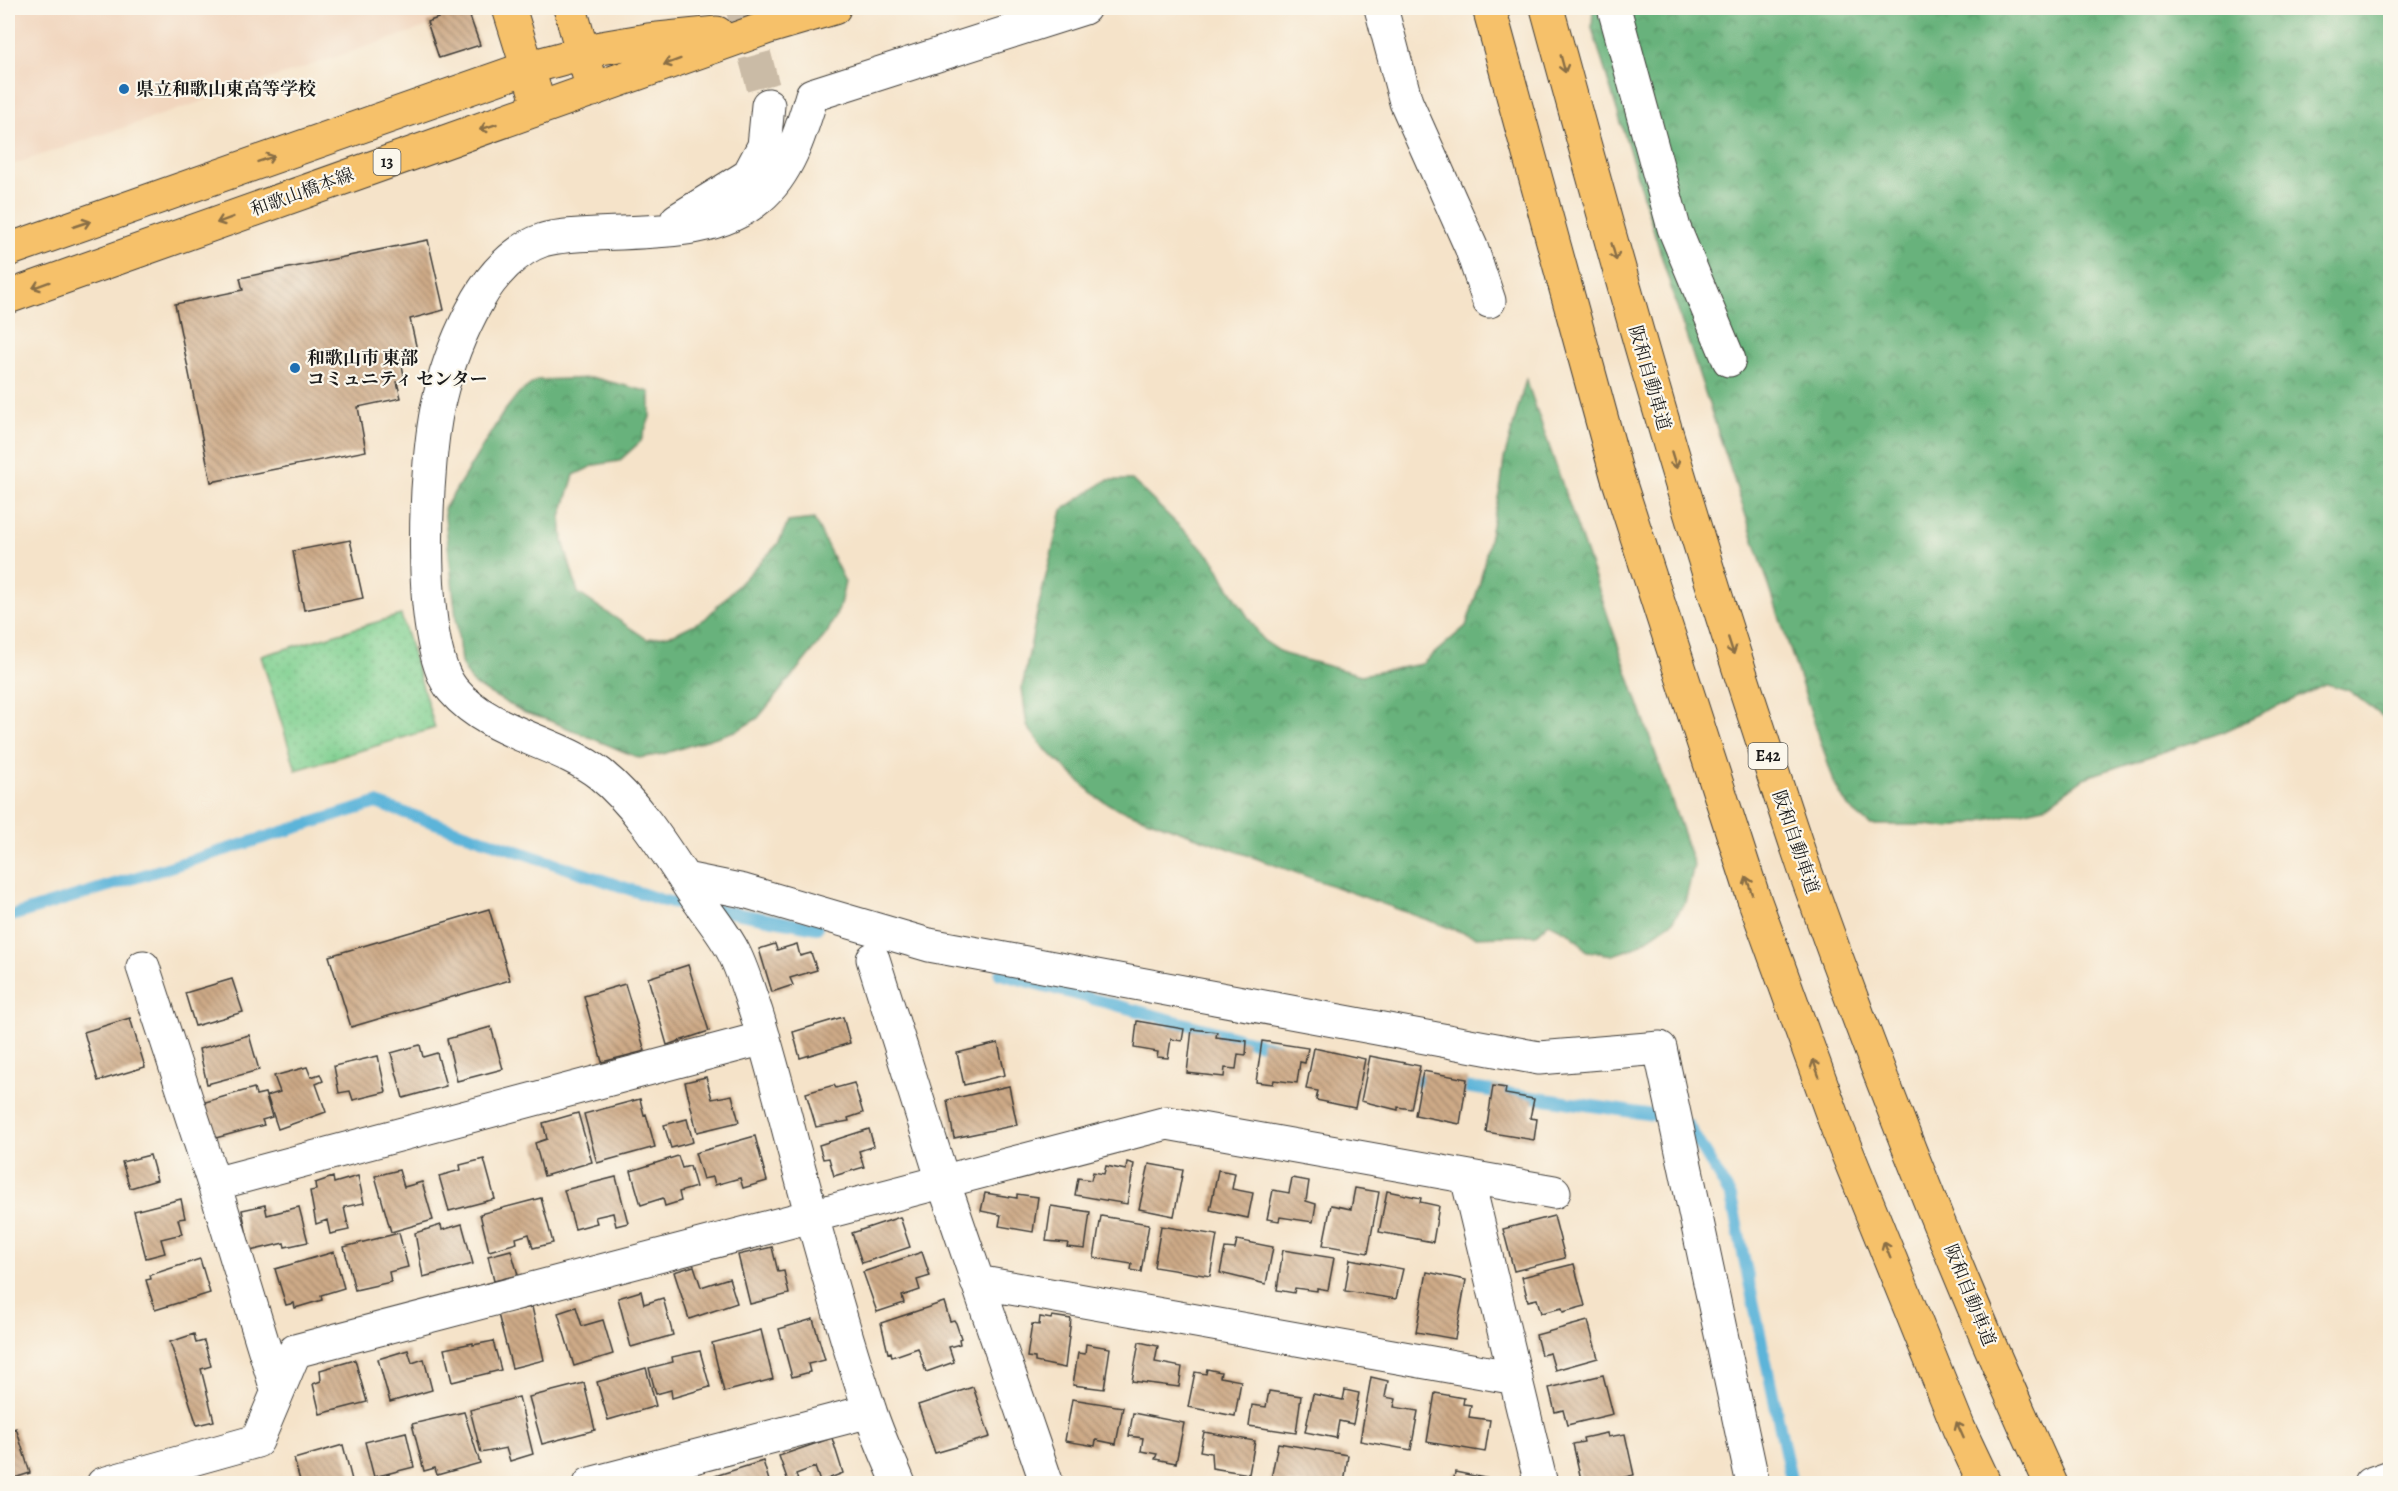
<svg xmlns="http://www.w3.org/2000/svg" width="2398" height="1491" font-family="Alegreya,'Noto Serif JP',serif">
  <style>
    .built { fill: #f1d5bd }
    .forest { fill: url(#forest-crowns); stroke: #42674c; stroke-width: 1.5 }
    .park { fill: url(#park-dots); stroke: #4e7656; stroke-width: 1.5 }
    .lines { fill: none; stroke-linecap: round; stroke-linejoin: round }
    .stream { stroke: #5cb4d9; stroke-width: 12 }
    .building { fill: url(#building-back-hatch) }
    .minor-tunnel { stroke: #cabba6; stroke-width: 33; stroke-dasharray: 33 16; stroke-linecap: butt }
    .minor-casing { stroke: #3d3a36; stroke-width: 35 }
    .major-casing { stroke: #3d3a36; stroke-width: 35 }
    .highway-casing { stroke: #3d3a36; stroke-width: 35 }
    .minor { stroke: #fff; stroke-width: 33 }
    .major { stroke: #f6c16b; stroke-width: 33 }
    .highway { stroke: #f6c16b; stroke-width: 33 }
    .oneway { stroke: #896e44 }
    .poi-dot { fill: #1f6fb2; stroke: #fbf7ec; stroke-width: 2 }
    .labels { text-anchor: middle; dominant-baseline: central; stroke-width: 4.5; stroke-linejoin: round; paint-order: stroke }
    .shield { fill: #fbf7ec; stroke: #5f5e5a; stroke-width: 1.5 }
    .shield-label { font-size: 16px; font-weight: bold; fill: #1c1c1c }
    .poi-label { font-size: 18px; font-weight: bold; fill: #1c1c1c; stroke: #fbf7ec; text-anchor: start }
    .street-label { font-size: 18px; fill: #1c1c1c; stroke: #fbf7ec }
  </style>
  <defs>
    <pattern id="forest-crowns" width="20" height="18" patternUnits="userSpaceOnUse" patternTransform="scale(1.5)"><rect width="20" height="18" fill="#68b27b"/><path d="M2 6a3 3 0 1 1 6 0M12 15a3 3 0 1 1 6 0" fill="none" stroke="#559064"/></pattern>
    <pattern id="park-dots" width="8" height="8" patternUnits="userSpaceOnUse" patternTransform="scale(1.5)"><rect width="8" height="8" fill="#80d091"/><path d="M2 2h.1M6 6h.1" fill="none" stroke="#6eb27c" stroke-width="1.8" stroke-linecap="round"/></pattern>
    <pattern id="building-back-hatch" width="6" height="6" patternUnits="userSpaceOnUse" patternTransform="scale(1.5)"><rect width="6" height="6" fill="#ceaa87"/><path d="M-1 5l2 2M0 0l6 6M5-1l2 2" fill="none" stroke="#a68a6e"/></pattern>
  </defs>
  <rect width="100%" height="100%" fill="#fbf7ec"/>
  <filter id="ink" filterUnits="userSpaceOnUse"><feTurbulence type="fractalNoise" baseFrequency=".0167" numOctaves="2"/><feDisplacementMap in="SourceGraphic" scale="12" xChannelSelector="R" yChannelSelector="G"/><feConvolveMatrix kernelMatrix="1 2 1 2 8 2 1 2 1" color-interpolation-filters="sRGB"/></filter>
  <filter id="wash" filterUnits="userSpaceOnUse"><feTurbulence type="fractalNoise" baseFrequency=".008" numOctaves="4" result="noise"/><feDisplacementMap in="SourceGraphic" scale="24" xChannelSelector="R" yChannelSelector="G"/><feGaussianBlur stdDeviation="1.35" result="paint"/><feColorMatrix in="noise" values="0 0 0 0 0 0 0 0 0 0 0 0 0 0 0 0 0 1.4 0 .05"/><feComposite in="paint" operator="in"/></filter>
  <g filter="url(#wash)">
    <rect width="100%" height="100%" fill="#f5e3c9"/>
    <path class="built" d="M8,8H473L474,11L8,166Z"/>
    <path class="forest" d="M1593,8H2390V722L2348,690L2327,684L2223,732L2084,778L2044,807L1949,828L1926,825H1870L1848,807L1835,785L1680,317L1592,28Z
      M595,378L650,392V417L641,441L619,461L595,465L574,475L561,517L563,541L578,593L647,639L674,634L705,619L778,544L788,522L814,519L845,582L839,609L827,633L758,718L738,730L663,754L639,758L548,720L525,713L473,684L461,663L444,509L503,413L518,394L537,380Z
      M1526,379L1694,865L1685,903L1672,922L1636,947L1613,955L1587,951L1571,934L1549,923L1536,935L1475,937L1116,808L1096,797L1043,747L1027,726L1022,688L1037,613L1062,510L1107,480H1132L1214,560L1226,583L1263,640L1284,654L1361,675L1422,664L1466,626L1479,586L1501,484L1504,459Z"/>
    <path class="park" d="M401,615L435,728L296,770L261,656Z"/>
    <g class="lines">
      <path class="stream" d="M713,909L817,928
        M8,917L376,803L664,901L696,906
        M1000,974L1276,1048
        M1403,1078L1674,1118
        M1688,1125L1731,1197L1792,1484"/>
    </g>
    <g id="blocks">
      <path class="building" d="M434,8H467L480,45L439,58L427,22L438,18Z
        M428,240L444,310L410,319L417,350L400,354L405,381L397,382L401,398L358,407L366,451L211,482L175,304L243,290L240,278Z
        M350,540L363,598L304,610L293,551Z
        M489,909L510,980L351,1027L329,956Z
        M775,944L777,950L797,944L800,956L811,953L817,970L790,978L793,985L772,992L759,949Z
        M688,965L709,1031L667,1045L648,978Z
        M232,979L243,1012L195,1026L185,993Z
        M625,984L645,1051L602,1062L584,996Z
        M843,1017L850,1043L800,1058L793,1032Z
        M130,1018L145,1067L98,1081L84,1032Z
        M1137,1021L1184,1029L1182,1041L1171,1039L1168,1058L1157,1057L1158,1052L1134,1048Z
        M491,1027L503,1069L457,1081L447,1039Z
        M1192,1029L1217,1032L1216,1037L1247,1041L1246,1055L1238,1054L1236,1069L1225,1068L1224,1077L1187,1073Z
        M249,1035L259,1070L207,1084L199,1049Z
        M1262,1041L1308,1048L1305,1063L1300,1062L1297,1083L1274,1080L1273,1084L1256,1082Z
        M998,1043L1005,1075L964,1085L957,1053Z
        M420,1045L423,1057L437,1053L446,1086L403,1098L391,1053Z
        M1314,1048L1365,1059L1355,1108L1316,1100L1318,1091L1306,1089Z
        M378,1056L386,1092L353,1100L350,1091L339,1093L334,1066Z
        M1370,1056L1420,1066L1411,1109L1398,1107V1110L1361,1101Z
        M307,1067L311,1077L320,1074L323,1081L316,1084L326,1112L278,1129L267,1096L280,1092L274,1076Z
        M1423,1071L1467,1079L1460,1124L1415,1115Z
        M706,1077L712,1099L732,1095L739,1122L697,1132L685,1082Z
        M854,1083L863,1113L848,1118L849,1121L816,1127L806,1093L834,1085L836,1088Z
        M1009,1086L1017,1125L954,1138L947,1100Z
        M1493,1086L1506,1088L1505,1094L1534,1099L1530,1118L1537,1119L1534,1140L1486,1132Z
        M254,1088L256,1095L265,1093L272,1117L262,1120L264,1125L212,1139L202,1103Z
        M640,1099L644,1115L646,1114L655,1147L597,1163L584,1114Z
        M578,1113L592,1162L544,1176L535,1143L547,1139L543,1123Z
        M687,1119L693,1142L671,1148L664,1125Z
        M869,1129L874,1146L859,1151L864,1167L834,1176L829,1158L823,1159L819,1145Z
        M755,1136L767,1181L743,1188L740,1178L715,1185L713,1177L703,1179L695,1153Z
        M150,1155L157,1180L130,1188L122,1162Z
        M678,1156L682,1168L690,1166L696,1187L679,1192L681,1201L665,1206L663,1198L641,1205L631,1171Z
        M484,1159L495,1199L449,1211L439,1176L461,1170L460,1165Z
        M1127,1162L1134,1164L1127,1204L1075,1195L1078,1178L1091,1180L1093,1172L1104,1174L1106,1166L1126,1170Z
        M1149,1164L1183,1170L1174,1216L1139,1209Z
        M399,1170L404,1187L422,1182L433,1220L391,1232L375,1176Z
        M1218,1170L1235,1173L1232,1189L1253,1193L1248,1218L1210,1210Z
        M358,1176L364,1203L344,1207L349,1230L330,1234L327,1220L316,1224L310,1191L316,1190L315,1183L333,1177L334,1183Z
        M616,1177L628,1223L616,1226L613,1213L595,1217L597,1223L575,1229L564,1190Z
        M1292,1178L1309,1181L1306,1201L1316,1204L1313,1222L1280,1217L1279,1221L1267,1219L1273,1190L1289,1193Z
        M1355,1188L1379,1192L1368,1253L1323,1245L1331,1205L1351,1209Z
        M1387,1191L1421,1198L1420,1202L1439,1206L1433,1242L1379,1232Z
        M985,1193L1017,1198V1194L1038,1197L1033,1232L999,1226L1001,1215L981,1211Z
        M541,1198L553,1243L533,1248L529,1234L516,1238L517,1243L489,1251L480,1214Z
        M181,1199L185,1218L178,1219L182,1234L161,1239L165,1253L146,1258L134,1211Z
        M265,1205L267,1215L299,1207L308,1242L285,1247L284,1243L250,1251L242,1210Z
        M1051,1206L1090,1212L1085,1249L1067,1247L1068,1243L1046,1241Z
        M1101,1216L1149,1224L1141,1272L1131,1270L1132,1264L1094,1258Z
        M1554,1216L1565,1258L1514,1271L1503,1229Z
        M900,1217L910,1247L862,1263L852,1233Z
        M462,1224L473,1264L423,1277L415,1233L441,1225L442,1230Z
        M1161,1226L1217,1235L1210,1276L1154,1267Z
        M399,1233L408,1267L389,1272L391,1282L355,1290L344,1247Z
        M1237,1240L1273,1247L1266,1284L1220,1273L1225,1248L1235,1249Z
        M772,1247L778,1272L784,1271L789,1294L750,1304L738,1255Z
        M511,1250L518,1275L494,1281L488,1256Z
        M1283,1250L1334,1258L1328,1290L1317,1288V1291L1295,1288L1294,1293L1277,1290Z
        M334,1252L344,1288L321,1295L322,1300L295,1308L294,1303L286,1305L275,1269Z
        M922,1252L930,1276L917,1280L920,1290L902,1296L904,1303L877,1312L863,1272Z
        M200,1259L210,1293L155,1310L146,1280L151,1279L150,1275Z
        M1350,1259L1403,1269L1396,1299L1345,1291Z
        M1574,1264L1585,1306L1563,1312L1562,1308L1541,1313L1537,1299L1528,1301L1522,1277Z
        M694,1266L701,1287L729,1278L737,1303L689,1319L674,1272Z
        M1427,1272L1466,1280L1455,1339L1416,1332Z
        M641,1291L644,1304L663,1298L673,1335L631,1347L618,1298Z
        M944,1302L950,1321L954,1320L956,1323L961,1338L959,1339L960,1344L949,1347L954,1362L926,1372L918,1348L892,1357L891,1352L888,1353L881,1323Z
        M532,1307L544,1360L512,1368L498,1314Z
        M576,1307L582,1326L603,1320L613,1354L574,1366L558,1313Z
        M1052,1316L1071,1319L1065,1368L1035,1362V1358L1027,1357L1032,1324L1039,1325L1040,1317L1051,1319Z
        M813,1319L825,1360L808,1364L810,1372L792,1377L779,1329Z
        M1588,1321L1598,1358L1555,1370L1550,1353L1541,1355L1536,1335Z
        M761,1330L773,1379L724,1392L712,1343Z
        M194,1334L196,1343L204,1341L211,1366L201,1369L214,1421L197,1425L170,1342Z
        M493,1341L501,1370L452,1382L444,1349L473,1343V1345Z
        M1139,1342L1158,1346L1155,1362L1182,1367L1179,1387L1132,1381Z
        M1086,1344L1110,1348L1104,1389L1073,1385L1078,1353L1085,1354Z
        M408,1350L412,1363L424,1359L432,1390L390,1402L378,1359Z
        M700,1351L710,1387L672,1398L671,1390L656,1394L649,1368L673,1362L672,1357Z
        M355,1360L367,1402L320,1414L313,1384L321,1381L320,1370Z
        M646,1368L656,1406L608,1420L597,1382Z
        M1207,1369L1221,1372L1220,1377L1241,1381L1235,1416L1188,1407L1195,1372L1206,1374Z
        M1603,1375L1613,1414L1567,1425L1563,1410L1555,1412L1549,1388Z
        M1371,1377L1388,1381L1385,1397L1396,1399L1394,1407L1418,1411L1411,1450L1360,1441Z
        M584,1383L595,1430L542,1444L529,1397Z
        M973,1387L990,1437L935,1453L918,1405Z
        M1345,1390L1359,1393L1353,1424L1339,1421L1336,1438L1305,1432L1313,1394L1343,1400Z
        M1269,1391L1301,1396L1296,1433L1249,1426L1252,1405L1266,1407Z
        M1435,1393L1464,1398L1463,1404L1471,1405L1469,1417L1490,1420L1485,1452L1427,1442Z
        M519,1397L533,1454L510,1461L506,1448L481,1453L470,1410Z
        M1072,1399L1123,1407L1116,1444L1096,1440L1095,1446L1065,1441Z
        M464,1412L480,1463L437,1475L435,1468L424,1471L412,1424Z
        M1133,1413L1184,1423L1176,1463L1155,1459L1157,1454L1141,1451L1143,1438L1129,1436Z
        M16,1428L30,1473L8,1480V1431Z
        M406,1432L414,1467L374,1477L365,1442Z
        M1204,1432L1255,1441L1249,1474L1212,1468L1211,1453L1200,1451Z
        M1607,1433L1608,1437L1625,1434L1634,1475L1595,1484H1582L1573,1444L1584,1442L1583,1438Z
        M832,1438L843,1473L820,1482L815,1467L796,1474L799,1484H789L779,1456Z
        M1278,1443L1348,1455L1344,1484H1270Z
        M343,1445L353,1484H301L294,1459Z
        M763,1461L770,1484H717L715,1476Z
        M1455,1472L1495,1480L1494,1484H1453Z"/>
    </g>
  </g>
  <g filter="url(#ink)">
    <use href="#blocks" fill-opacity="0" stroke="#3d3a36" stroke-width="1.5"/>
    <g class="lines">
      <path class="minor-tunnel" d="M742,8L768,105"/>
      <defs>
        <path id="minor" d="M1381,8L1406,102L1471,247L1489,301
          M1614,8L1674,228L1729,360
          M677,220L748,176L764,146L768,105
          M685,879L744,891L929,945L1539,1058L1660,1048L1753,1484
          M873,959L943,1181L1047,1484
          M143,967L214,1184L277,1390
          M1467,1177L1541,1484
          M214,1184L764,1038
          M977,1282L1516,1378
          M103,1484L257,1441L295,1351L1167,1123L1554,1192
          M590,1484L870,1411
          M899,1484C889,1459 877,1434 869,1408C841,1324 817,1236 794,1150C782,1104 770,1057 756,1012C749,992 743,971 734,953C725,935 711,918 699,901C670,858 641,807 600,774C557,741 490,734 453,690C415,645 425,457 439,400C447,366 461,330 478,300C492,275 516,249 543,240C560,235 579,235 596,234C650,231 716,235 759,198C789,173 801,131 812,95L1084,8
          M2370,1484L2390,1477"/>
        <path id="major" d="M8,250L527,68L601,48L648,40L717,33
          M8,297L766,28L834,8"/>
        <path id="highway" d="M509,8L540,108
          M570,8L593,90
          M1489,8L1617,475L1753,896L1838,1130L1959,1429L1985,1484
          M1547,8C1613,250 1680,492 1759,730C1775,780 1791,830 1808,879C1881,1084 1961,1286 2051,1484"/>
      </defs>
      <use href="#minor" class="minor-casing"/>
      <use href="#major" class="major-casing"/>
      <use href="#highway" class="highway-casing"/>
      <use href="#minor" class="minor"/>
      <use href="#major" class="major"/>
      <use href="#highway" class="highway"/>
    </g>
    <defs><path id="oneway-shaft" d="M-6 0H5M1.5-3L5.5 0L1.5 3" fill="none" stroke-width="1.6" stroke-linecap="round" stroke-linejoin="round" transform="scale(1.5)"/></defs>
    <g class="oneway">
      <use href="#oneway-shaft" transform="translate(672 62) rotate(160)"/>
      <use href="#oneway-shaft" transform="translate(1563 64) rotate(75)"/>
      <use href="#oneway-shaft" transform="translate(488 127) rotate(161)"/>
      <use href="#oneway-shaft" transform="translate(266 159) rotate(-19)"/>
      <use href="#oneway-shaft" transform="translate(225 220) rotate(160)"/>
      <use href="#oneway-shaft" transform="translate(82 224) rotate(-19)"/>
      <use href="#oneway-shaft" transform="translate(1614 252) rotate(74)"/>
      <use href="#oneway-shaft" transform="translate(41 285) rotate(160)"/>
      <use href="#oneway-shaft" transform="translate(1674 460) rotate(73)"/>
      <use href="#oneway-shaft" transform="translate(1731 646) rotate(72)"/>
      <use href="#oneway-shaft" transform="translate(1749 885) rotate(-108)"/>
      <use href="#oneway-shaft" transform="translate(1816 1068) rotate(-110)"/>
      <use href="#oneway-shaft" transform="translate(1887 1250) rotate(-112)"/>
      <use href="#oneway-shaft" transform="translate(1960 1430) rotate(-114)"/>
    </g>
  </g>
  <g class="poi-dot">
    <circle cx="124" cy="89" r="6"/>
    <circle cx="295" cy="368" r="6"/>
  </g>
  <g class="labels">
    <g class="shield">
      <rect x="373.5" y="149" width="27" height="26" rx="4.5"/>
      <rect x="1748.5" y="743" width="39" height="26" rx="4.5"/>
    </g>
    <g class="shield-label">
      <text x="387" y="162">13</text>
      <text x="1768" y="756">E42</text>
    </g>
    <g class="poi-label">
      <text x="136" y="89">県立和歌山東高等学校</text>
      <text x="307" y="358">和歌山市 東部<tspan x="307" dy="21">コミュニティ センター</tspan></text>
    </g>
    <g class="street-label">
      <text transform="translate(302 192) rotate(-20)">和歌山橋本線</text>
      <text transform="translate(1650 378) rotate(74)">阪和自動車道</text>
      <text transform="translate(1796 842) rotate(71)">阪和自動車道</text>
      <text transform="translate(1970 1295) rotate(68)">阪和自動車道</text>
    </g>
  </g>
  <rect width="2398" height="1491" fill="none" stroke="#fbf7ec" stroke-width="30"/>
</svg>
